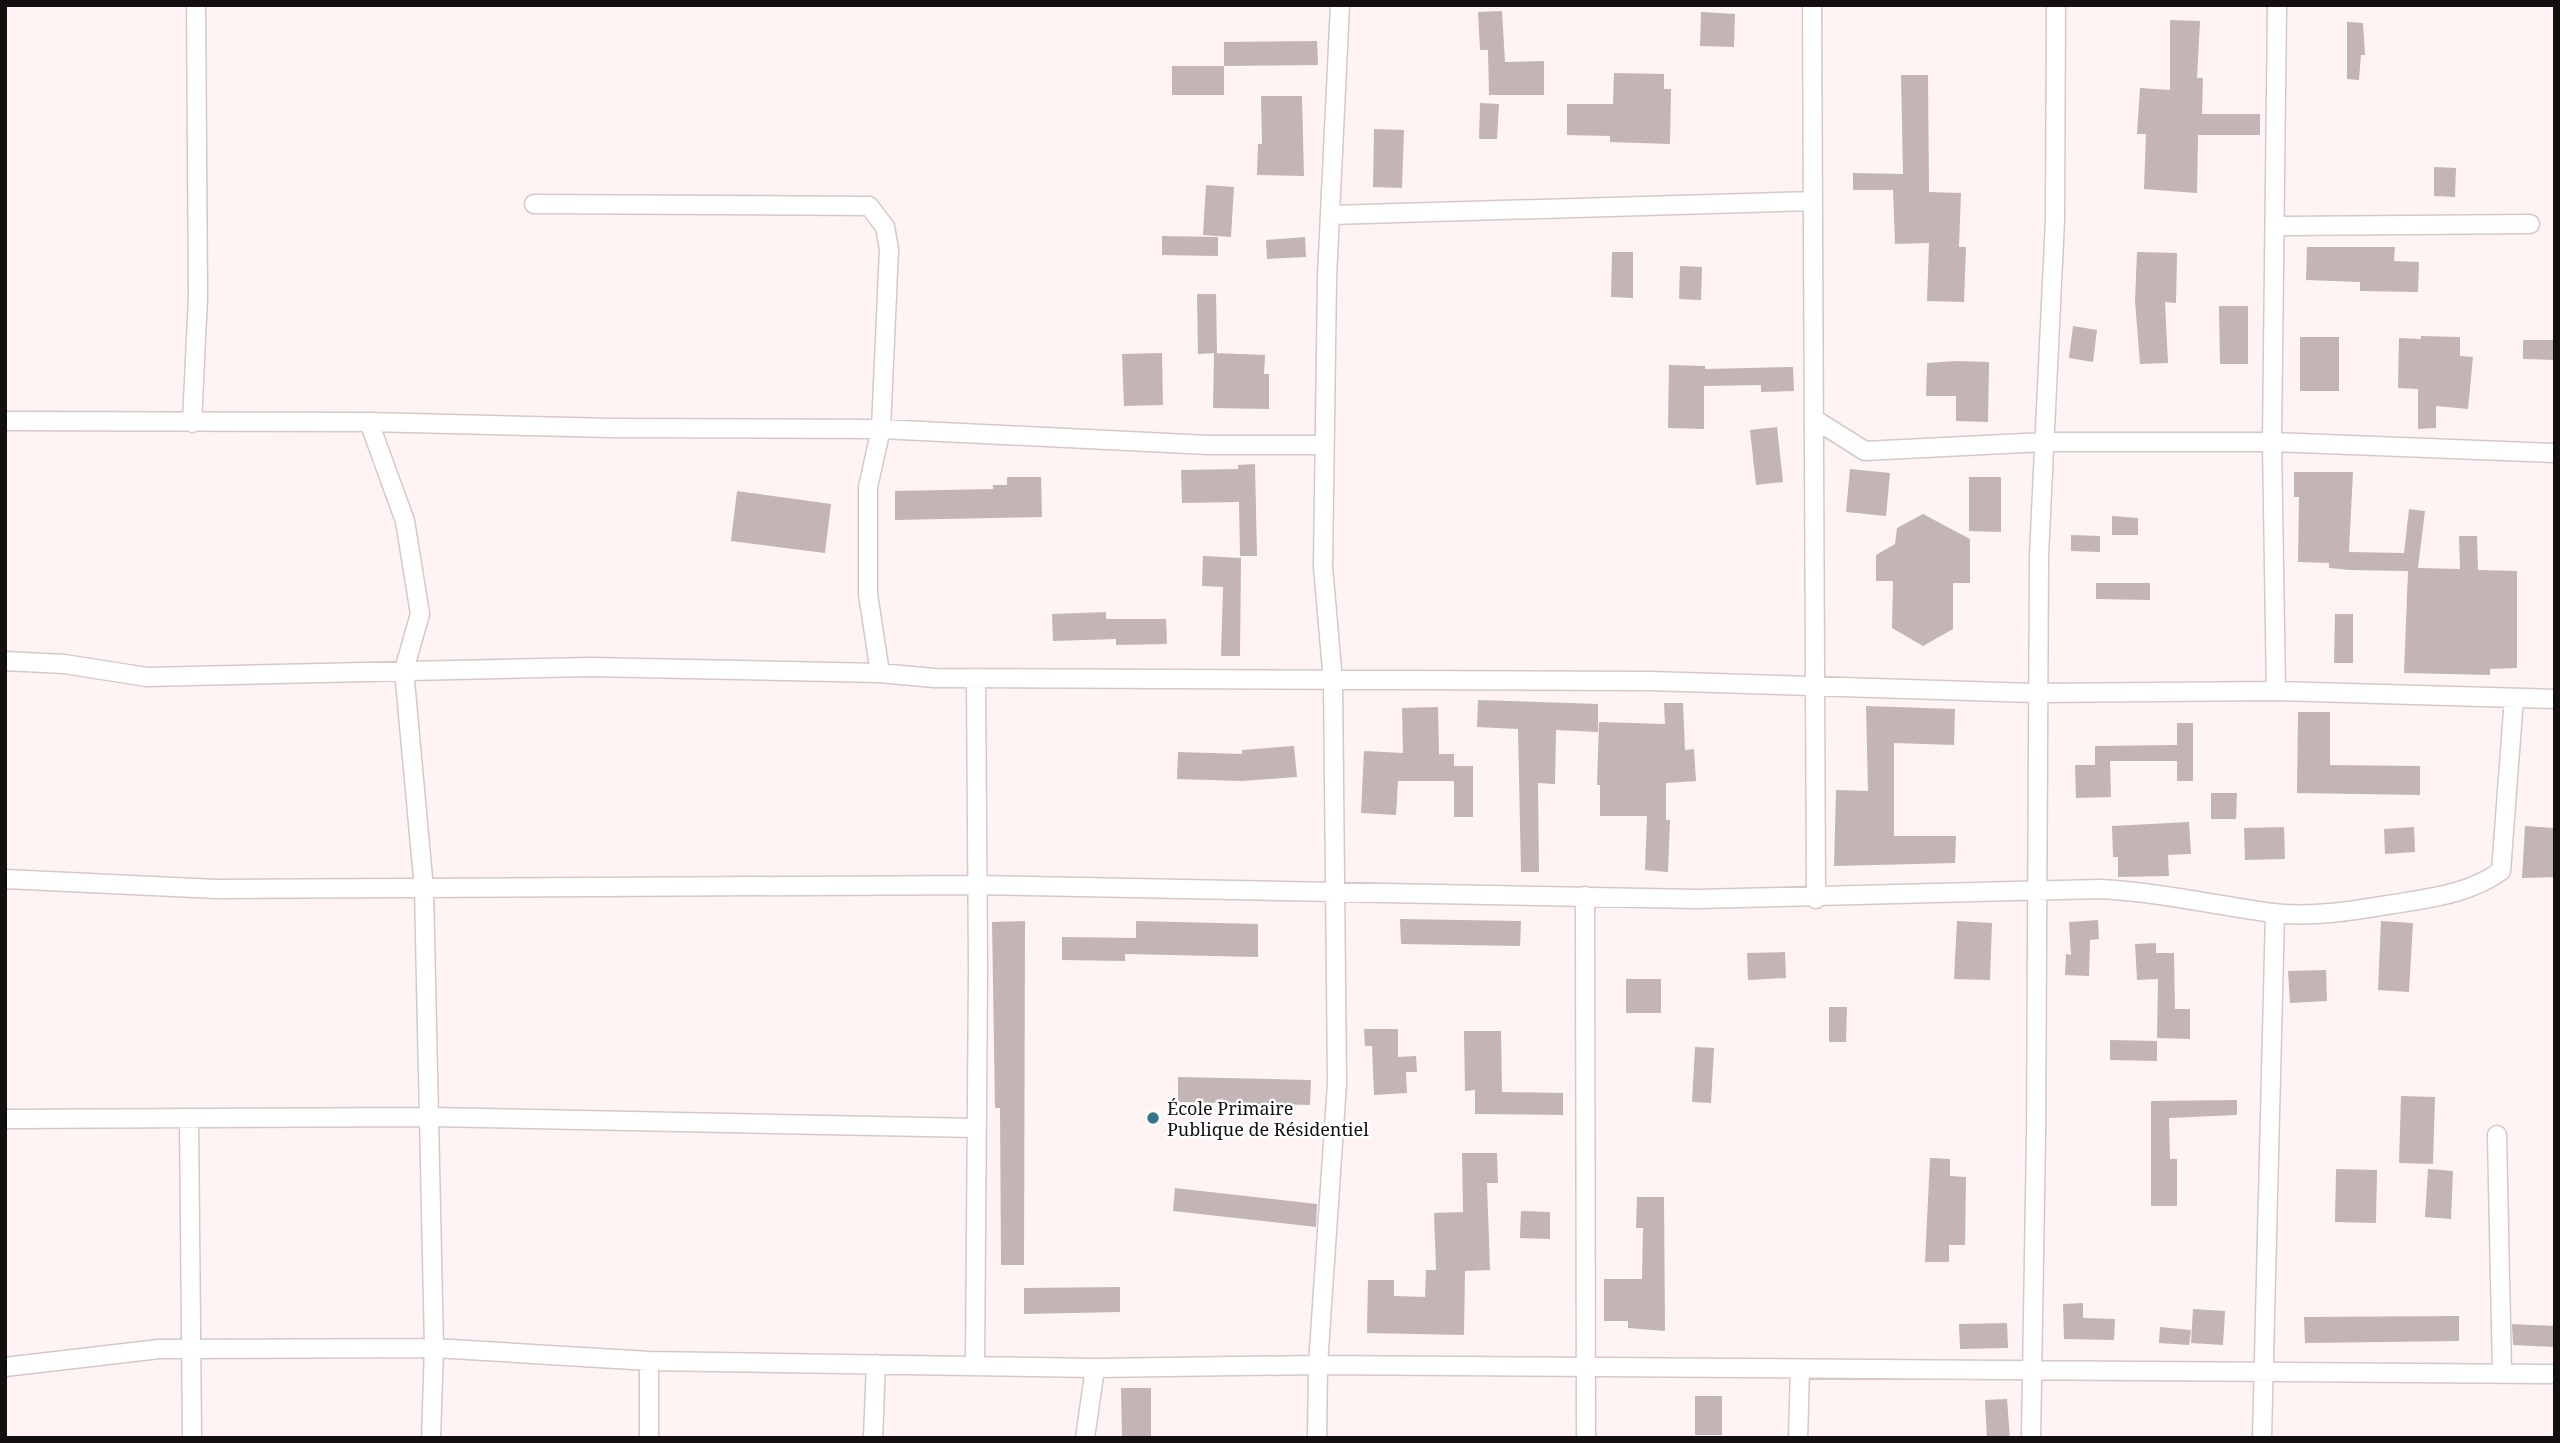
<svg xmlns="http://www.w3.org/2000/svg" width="2560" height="1443" font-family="'Noto Serif',serif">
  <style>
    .building { fill: #c3b4b5 }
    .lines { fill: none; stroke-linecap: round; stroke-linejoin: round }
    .street-casing { stroke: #d6c8c9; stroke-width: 21 }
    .street { stroke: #fff; stroke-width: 18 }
    .poi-dot { fill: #357589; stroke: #fff; stroke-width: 2.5 }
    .labels { text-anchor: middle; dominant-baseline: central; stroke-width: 5; stroke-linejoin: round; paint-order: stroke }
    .poi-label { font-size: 18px; fill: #130e0f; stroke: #fff; text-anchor: start }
  </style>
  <rect width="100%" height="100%" fill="#fff3f4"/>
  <path class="building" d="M1502,11L1505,62L1544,61V95H1489L1488,50H1480L1478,12Z
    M1701,12L1735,14L1734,47L1700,46Z
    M2170,20L2200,21L2197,78H2203L2202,114H2260V135H2198L2197,193L2144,189L2146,134H2137L2140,88L2170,90Z
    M2347,22L2363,23L2365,55H2361L2359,80L2347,79Z
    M1317,41L1318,65L1224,66V42Z
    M1172,66H1224V95H1172Z
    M1614,73L1664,74V89H1671L1670,144L1610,142V136L1567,135V104H1613Z
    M1901,75H1928L1929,192L1961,193L1959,247H1966L1964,302L1927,301L1929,243L1895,244L1893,190H1853V173L1903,174Z
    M1261,96H1302L1304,176L1257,175L1258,144H1262Z
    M1480,103L1499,104L1497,139H1479Z
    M1374,129L1404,130L1402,188L1373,187Z
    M2434,167L2456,168L2455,197L2434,196Z
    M1206,185L1234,187L1231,237L1203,235Z
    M1162,236L1218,237V256L1162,255Z
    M1305,237L1306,257L1267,259L1266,240Z
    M2307,247H2395L2394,261L2419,262L2418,292L2360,291V282L2306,280Z
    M1612,252H1633V298L1611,297Z
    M2137,252L2177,253L2176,303L2165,302L2168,363L2140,364L2135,301Z
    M1680,266L1702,267L1701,300L1679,299Z
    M1197,294H1216L1217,353L1198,354Z
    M2219,306H2248V364H2220Z
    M2073,326L2097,330L2093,362L2069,358Z
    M2421,336L2460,337V356L2473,357L2468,409L2436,406V428L2418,429V389L2398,388L2399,338L2421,339Z
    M2300,337H2339V391H2300Z
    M2523,340H2555V360L2523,359Z
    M1162,353L1163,405L1124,406L1122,354Z
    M1214,353L1265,355L1264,374H1269V409L1213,408Z
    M1957,361L1989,362L1988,422L1956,421V396H1926L1927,363Z
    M1669,365L1705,366V369L1793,367L1794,391L1761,392V385L1704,386V429L1668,428Z
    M1777,427L1783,482L1756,485L1750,430Z
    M1255,464L1257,556H1240L1239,502L1182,503L1181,470L1238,469V465Z
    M1850,469L1890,473L1886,516L1846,512Z
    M2294,472H2353L2349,552L2404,553L2409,509L2425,511L2418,568L2460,569L2459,536H2477L2478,570L2517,571V668L2490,669V675L2404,673L2408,571L2350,570L2329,568V563L2298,562L2299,497H2294Z
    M1007,477H1041L1042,517L895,520V491L993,489V485H1007Z
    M1969,477H2001V532L1969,531Z
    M737,491L831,504L825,553L731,541Z
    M1923,514L1970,539V583H1953V629L1923,646L1892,628L1893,581H1876V555L1895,544L1897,528Z
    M2112,516L2138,518V535H2112Z
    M2071,535L2100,536V552L2071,551Z
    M1203,556L1241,558L1240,656H1221L1223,587L1202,586Z
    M2096,583H2150V600L2096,599Z
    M1106,612V619H1166L1167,644L1116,645V639L1053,641L1052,614Z
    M2335,614H2353V663H2334Z
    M1478,700L1598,704V732L1556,730L1555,784L1538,783L1539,872H1521L1518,729L1477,727Z
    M1664,703H1683L1685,750L1694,749L1696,781L1666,783V820H1670L1668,872L1645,870L1647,816H1600V785H1597L1599,722L1665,724Z
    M1866,706L1955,709L1954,745L1894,743V836H1956L1955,863L1834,866L1836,790L1868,791Z
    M1438,707L1439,754H1454V766H1473V817H1454V781H1398L1396,815L1361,813L1364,751L1403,753L1402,708Z
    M2298,712H2330V765L2420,766V795L2297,793Z
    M2177,723H2193V781H2177V761H2110L2111,797L2076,798L2075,765H2095V746L2177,745Z
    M1294,746L1297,777L1242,781L1177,779L1178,752L1242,754V750Z
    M2211,793H2237L2236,819H2211Z
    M2189,822L2191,854L2168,855L2169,876L2118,877V857H2113L2112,826Z
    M2525,826L2555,828V877L2522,878Z
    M2284,827L2285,859L2245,860L2244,828Z
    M2414,827L2415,852L2385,854L2384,829Z
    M1400,919L1521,921L1520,946L1401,944Z
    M2098,920L2099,939L2090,940L2089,976L2065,975L2066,954L2071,955L2069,922Z
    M1025,921L1024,1265H1001L1000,1108H995L992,922Z
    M1136,921L1258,924V957L1125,954V961L1062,960V937L1136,938Z
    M1957,921L1992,923L1990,980L1954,979Z
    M2381,921L2413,923L2409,992L2378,990Z
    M2156,943V953H2174L2175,1009H2190V1039L2157,1038L2158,979L2137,980L2135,944Z
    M1785,952L1786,978L1748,980L1747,953Z
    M2326,970L2327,1001L2290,1003L2288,971Z
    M1626,979H1661V1013H1626Z
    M1829,1007H1847L1846,1042H1829Z
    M1364,1029H1398V1057L1416,1056L1417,1072H1406L1407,1093L1374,1095L1372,1046H1365Z
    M1464,1031H1501L1502,1092L1563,1093V1115L1475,1114V1090L1465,1091Z
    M2110,1040L2157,1041V1061L2110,1060Z
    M1695,1047L1714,1048L1711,1103L1692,1102Z
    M1178,1077L1311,1080L1310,1105L1178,1102Z
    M2401,1096L2435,1097L2433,1164L2399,1163Z
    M2237,1100V1115L2169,1118L2170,1159H2177V1206H2151V1101Z
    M1462,1153H1497L1498,1183H1487L1490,1270L1465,1271L1464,1335L1367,1333L1368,1280H1394V1296L1425,1297L1426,1270H1436L1434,1213L1463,1212Z
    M1930,1158L1950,1159V1176L1966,1177L1965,1245H1949V1262H1925Z
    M2336,1169L2377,1170L2376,1223L2335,1222Z
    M2428,1169L2453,1171L2451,1219L2425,1217Z
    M1175,1188L1317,1204L1316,1227L1173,1211Z
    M1637,1197H1664L1665,1331L1628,1328V1321H1604V1279H1642L1643,1228H1636Z
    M1521,1211L1550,1212V1239L1520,1238Z
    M1120,1287V1312L1024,1314V1288Z
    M2083,1303V1318L2115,1319L2114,1340L2064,1339L2063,1304Z
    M2193,1309L2225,1311L2223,1345L2191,1343Z
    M2459,1316V1341L2305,1343L2304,1317Z
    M2007,1323L2008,1348L1960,1349L1959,1324Z
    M2512,1324L2555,1326V1347L2513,1345Z
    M2160,1327L2191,1330L2189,1345L2159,1343Z
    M1121,1388H1151V1438H1122Z
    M1695,1396H1722V1435H1695Z
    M2007,1399L2010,1438H1987L1985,1400Z"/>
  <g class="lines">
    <defs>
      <path id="street" d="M1812,5L1816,899
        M534,204L869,206L885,227L889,249L881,429L868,487V594L880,673
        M1331,215L1813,201
        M2275,226L2530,224
        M1814,419L1865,451L2042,442H2272L2555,453
        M5,421L369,422L611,428L881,429L1209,445H1324
        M369,422L405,521L420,614L404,670L424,889L434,1348L431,1438
        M192,423L198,297L196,5
        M5,661L64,664L147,677L590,667L880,673L934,678L1649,681L2037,693L2276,691L2555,699
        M2276,691L2272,442L2277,5
        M5,879L216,889L978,885L1697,899L2099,889C2158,892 2214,905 2273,913C2317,918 2363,909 2406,902C2439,897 2473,891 2501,871L2514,698
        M1585,896L1586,1438
        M189,1118L192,1438
        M5,1119L430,1117L976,1128
        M2497,1135L2502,1373
        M649,1361V1438
        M975,1365L978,969L976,678
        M5,1367L159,1349L434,1348L649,1361L1095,1368L1318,1365L2555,1374
        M873,1438L876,1364
        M1085,1438L1095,1368
        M1317,1438L1318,1365L1337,1083L1333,681L1323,567L1327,277L1340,5
        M1798,1438L1800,1369
        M2031,1438L2036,1137L2039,555L2055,220L2056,5
        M2262,1438L2275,913"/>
    </defs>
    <use href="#street" class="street-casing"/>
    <use href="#street" class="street"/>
  </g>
  <circle class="poi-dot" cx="1153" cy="1118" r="7"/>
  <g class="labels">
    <g class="poi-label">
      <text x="1167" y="1108">École Primaire<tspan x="1167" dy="21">Publique de Résidentiel</tspan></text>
    </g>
  </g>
  <rect width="2560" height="1443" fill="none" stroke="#130e0f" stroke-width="14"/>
</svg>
